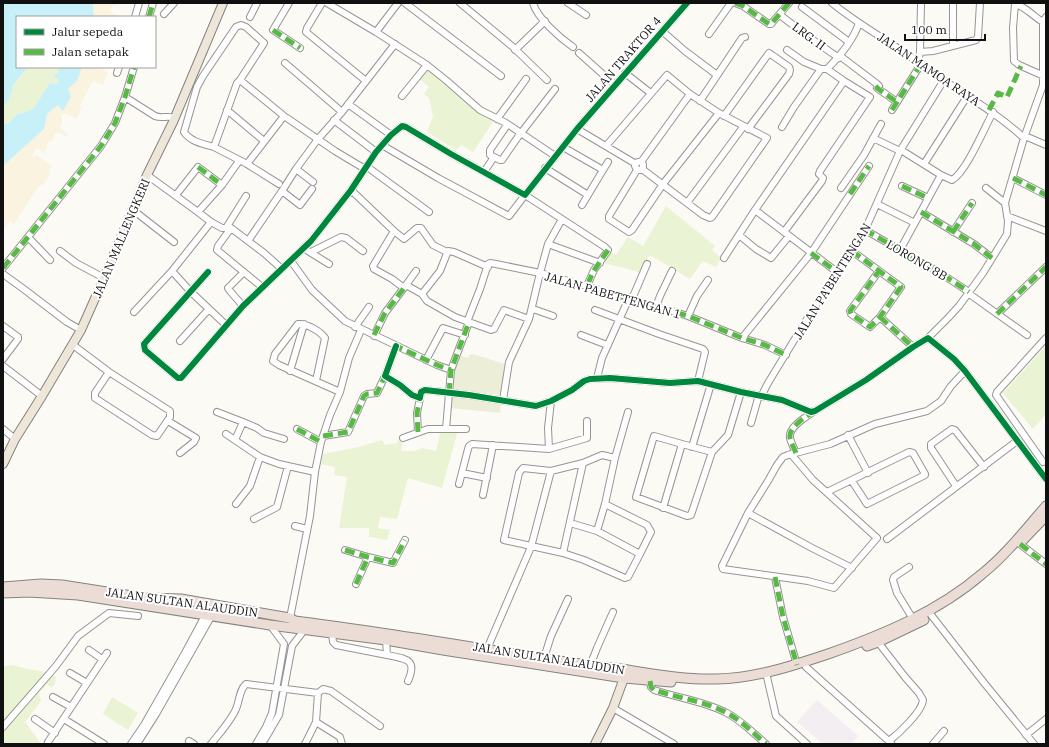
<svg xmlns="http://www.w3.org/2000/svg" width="1049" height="747" font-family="'IBM Plex Serif',serif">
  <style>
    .industrial { fill: #f3eef2 }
    .farmland { fill: #faf3e0 }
    .green { fill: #eaf3d3 }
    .cemetery { fill: #eceed8 }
    .water { fill: #c8f0f9 }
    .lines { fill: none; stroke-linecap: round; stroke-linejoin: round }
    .minor-casing { stroke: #969593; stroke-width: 8 }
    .major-casing { stroke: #848380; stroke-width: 10 }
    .highway-casing { stroke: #848380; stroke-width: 11 }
    .minor { stroke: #fffefe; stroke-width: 6 }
    .major { stroke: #eee6d9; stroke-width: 8 }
    .highway { stroke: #ebdcd6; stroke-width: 9 }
    .quiet { stroke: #58b947; stroke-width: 5; stroke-dasharray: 10 5; stroke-linecap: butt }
    .cycleway-casing { stroke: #fff; stroke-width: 8 }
    .cycleway { stroke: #00873e; stroke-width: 6 }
    .labels { text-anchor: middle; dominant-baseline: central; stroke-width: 4; stroke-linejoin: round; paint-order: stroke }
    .street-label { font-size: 12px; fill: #101010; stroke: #fff }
  </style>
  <rect width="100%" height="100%" fill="#fcfaf5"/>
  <path class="industrial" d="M817,700L858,736L851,744H823L797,722Z"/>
  <path class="farmland" d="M93,3H117L116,5H113L109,11L118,16L117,17H94Z
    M82,67H103L102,69L108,73L103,85L93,81L79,107L82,108L76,119L66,113L61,115L62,121L60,127L68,135L67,137L59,132L55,134L53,140L47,143V148L44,153L37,148L32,155L34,157L36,155L52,166L48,171L50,174L44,184L38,187L14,224L10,221L3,228V166L43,130L47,114L58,105L63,111L68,89L77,81Z"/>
  <path class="green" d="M426,66L495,119L473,152L461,145L456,150L427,132L433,116L429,98L424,94L429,87L417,77Z
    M28,67H60L59,79L57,84L50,83L33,109L16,115L8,124L3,123V108L10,98L13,85Z
    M666,206L715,246L712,250L721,258L716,267L703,261L690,279L650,255L639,272L604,263L610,252L616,255L628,237L643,246Z
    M1046,346V414L1033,429L1003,393Z
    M441,430H458L442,488L408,478L397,519L380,517L378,528L390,530L387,540L369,537V528H339L347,477L334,475L335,467L321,464L323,454L359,447L382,440L385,445L397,443L399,438L403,441L401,451H414L422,448L436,451Z
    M13,665L27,669L41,671L56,677L55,684L51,688L47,684L39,693L41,701L25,722L41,744H3V669L5,666Z
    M112,697L138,713L128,730L103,714Z"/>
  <path class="cemetery" d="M473,354L505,364L501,395L453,389V372L460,356L469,358V355Z
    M453,393L501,398L500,413L450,408Z"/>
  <path class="water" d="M3,3H93L94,17H17V67H28L13,85L10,98L3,108Z
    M60,67H82L77,81L68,89L71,96L63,111L58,105L47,114L44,129L3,166V123L8,124L16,115L33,109L50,83L57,84L59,79L53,76L58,73Z"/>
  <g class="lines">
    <defs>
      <path id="minor" d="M289,3L273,30L300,48
        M322,3L307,28L306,32L366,81
        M327,3L376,32L427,65L447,81L480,110L506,123L555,156
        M405,3L501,76
        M460,3L513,47L547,80
        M533,3C537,18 560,38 573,47
        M568,3L586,15
        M735,3L743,6L769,24H771L789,3
        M832,3C849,17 868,29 887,41C907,54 925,68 945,81C972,99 1000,116 1024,138
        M802,7L849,42
        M164,14L174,3
        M780,15L810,38L839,58
        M135,17L139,3
        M149,17L153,3
        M250,17L257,3
        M1043,22C1034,17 1025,6 1015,4L1013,28L1014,61L1019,65L1044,76
        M662,31L685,51L717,75
        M376,32L398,3
        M709,34L731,3
        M953,45V3
        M515,50L545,21
        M787,50L804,62L821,69
        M920,52L933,51L976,40L978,37L980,3
        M579,53L615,85
        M840,56L877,84L879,86L877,88L897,102
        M918,62L920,52L921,3
        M285,63L342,112
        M827,69L844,81L755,210L837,272
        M117,73L119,67
        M625,73L648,91
        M402,96L427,65
        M125,97L155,116C162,119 168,115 174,118
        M700,101L742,38L745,37
        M348,104L391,135
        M227,110L264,141
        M892,110L921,64
        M724,116L769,53L789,67L790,70L789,74L748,129
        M287,118L335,151L365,169
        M497,119L526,79
        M334,120L376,152
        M507,125L490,150V155L500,160H502L520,134
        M782,127L794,107L821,69H827C840,56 853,41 859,23
        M577,129L636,164
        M521,133L555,89
        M1025,136L1046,145
        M873,138L900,151
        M382,145L438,178L509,216L525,195L605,247L608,250L607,252L594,270L587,286
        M606,146L667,75L690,94L719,113L767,138L712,217L710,218L703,215L642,169
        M214,147C203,144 191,142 184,132L197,87L203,76L236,27L241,25L246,27L264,43L240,80
        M563,147L603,170L582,205
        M641,162L643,164V167L641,170H637L635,166C635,163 638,161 641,162L690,94
        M247,164L284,116L240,80L237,83L214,147L247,164L279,184
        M924,164L968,95
        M366,166L429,212
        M545,168L588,195
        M296,169L313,182
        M603,170L608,162
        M637,170L609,216V219L629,232L632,230L663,184L719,113
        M484,172L494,157
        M147,175L198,212L222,185L239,161
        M941,175L952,180C966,172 984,129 993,112
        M1013,178L1046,195
        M902,186L928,198
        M841,188L864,155L881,124
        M986,188L1005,203
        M312,189L300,205L282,191L296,169L318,139L342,112L395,44
        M351,190L394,231L373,266L374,269L392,279L404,288
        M176,195L198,167L222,185
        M687,203L743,127
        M877,204L915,223
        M133,210L174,242
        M198,212L211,222L172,271L190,291L226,325
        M921,212L974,244L992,258
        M1007,216L1046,231
        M211,222L222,228H231L264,253L282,269
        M226,228L246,196
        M231,228L218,246L217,250L262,287
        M865,230L937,271L969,292
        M394,231L404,239L417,228H421L433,245L447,252
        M784,232L822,181L823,178L819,174L820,171L870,97L844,81
        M953,232L972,203
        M739,235L756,249L771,258L789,236
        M28,237L50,260
        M248,241L282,191
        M548,244L600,263
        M900,250L941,175L901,150
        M60,251L76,263L104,278
        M308,251L329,264
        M852,251L901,287L880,317L870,327L851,314L850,311L879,271
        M311,252L341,237L346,238L363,251
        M724,258L755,210
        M291,261L312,290L345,321L437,365L451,370
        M3,268L101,146L115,123L125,97L134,67
        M208,272L144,344L145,350L178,378H181L243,306L311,241L351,190L376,152L391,135L402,126L406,127L451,154L525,195L577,129L687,3
        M3,274L25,290L67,322L81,330
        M406,285L416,271
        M968,293L1027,335
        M422,294L440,271L448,251L454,252L488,267
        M632,299L647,264
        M243,306L230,291L228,288L244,272
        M656,307L660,296L672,271
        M533,309L553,316
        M595,310L659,334L703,349L705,352L698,381
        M134,312L172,271
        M997,314L1046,267
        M688,316L697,296L708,280
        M880,317L913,347
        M467,322L480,289L488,264L490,263L496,264L540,273L548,244L562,219
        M3,326L18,337V339L3,359
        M355,327L369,307
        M581,335L607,345
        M374,336L385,313L406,285L422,294L427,301L455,317L491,330L494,329L504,310L529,319
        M742,338L811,253L869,166
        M928,338L948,318L959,306L983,273L1007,234L1008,221L1005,203L1024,138L1043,85V22L1046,17
        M180,341L209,309
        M73,345L109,372L170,411V417L157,436L152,435L95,398V393L109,372
        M396,346L385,376L400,385L412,395L420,398L421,392L425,390L469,395L536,406L551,401L572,390L584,381L590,379L610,378L670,383L698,381L741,392L782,400L811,412L815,411L866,380L913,347L928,338L954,359L965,371L1046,479
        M426,360L443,328L465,335
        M3,366L42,396
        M290,371L304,324
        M597,378L602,358L629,298
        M316,381L325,338C320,331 306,323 298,324L275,354L273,361L279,365L340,392
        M762,395L768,383L807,319L865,230L900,151L944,80
        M503,400L509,362L529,319L540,273L629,298L688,316L742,338L765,345L786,355
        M217,412L243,422
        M168,421L196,438L194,442L180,453
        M751,423L759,395
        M3,429L15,439
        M297,429L321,442
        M446,429H466
        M418,432L417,413L420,398
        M226,434L260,457L279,464L315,472
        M848,435L868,473
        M323,436L348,432L364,396L367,394L377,393L385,376
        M403,438L428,429H446L451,370L469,322
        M235,440L243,422L257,428L264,433L284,439
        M692,447L711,384
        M549,449L548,428L551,401
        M712,452L728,435L741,392
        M796,453C794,448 791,443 790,438C788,427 806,417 813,412
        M791,454L813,480L877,538L834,588L808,581L723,569L722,566L748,513L768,481L777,465L783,457L788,455L830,444L875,424L927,411L941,401L951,386L965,371
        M615,458L628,412
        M1043,462L996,395L997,392L1046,338
        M462,473L487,478
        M459,484L468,449L469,446L472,444L549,449L587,438V421
        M956,486L931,448V444L952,429L955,430L984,467
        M827,492L909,452L913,453L925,474V475L867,504L852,481
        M483,495L493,445
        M236,504L250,486L260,457
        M605,504L615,458L602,455L583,463L551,471L523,468L519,473L504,540L563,553L584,560L625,578L628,577L640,554
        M663,508L682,444L712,452L691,515L687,516L636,497L654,436L682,444
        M748,513L812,548L852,568
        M254,519L277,507L288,466
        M570,523L597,531L640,554L651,532L647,525L605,504L597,531
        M295,526L307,529
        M887,539L1017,441
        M1020,544L1046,564
        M345,550L368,557L393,563L405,540
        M563,553L583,463
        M909,567L894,577L893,580L897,593L913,619
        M775,577L783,617L797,665
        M356,584L368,557
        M928,611L985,684L1034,744
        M290,618L310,516L315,472L321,442L330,415L340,392L349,358L361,330
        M332,633L333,642L336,645L387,655
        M386,640L387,655C405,659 418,658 408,681
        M878,642L905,677L919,693L923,700C922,712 898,734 889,741
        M487,649L531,547L551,471
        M89,650L102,659
        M544,658L551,636L568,599
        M590,666L597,648L613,612
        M806,667L891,743
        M70,673L87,683
        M767,677L776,716L807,744
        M650,681L651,687L654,690C678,698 704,701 727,713C742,721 753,733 766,744
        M53,697L71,707
        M613,708L674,744
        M35,719L55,733
        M64,719L104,744
        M316,722L340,737L342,744
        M3,727L56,666L78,636L109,613L138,616
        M1026,735L1046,719
        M189,741L194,744
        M48,742L107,653
        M131,744L144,725L185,653L206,614
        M137,744L156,714L212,615
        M211,744C219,734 228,724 234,713C240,704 238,691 246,684L318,693
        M256,744L266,727L272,713L284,644L270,625
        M262,744L279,715L292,646L305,629
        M305,744L316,722L318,693L323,689L331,691L380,726
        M933,744L944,731"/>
      <path id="major" d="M3,464L15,439L42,396L81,330L104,278L147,175L173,122L223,3
        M595,744L613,708L624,678"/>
      <path id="highway" d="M1022,541L1046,516
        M3,587L41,584L62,585L145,598L181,599L290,618L295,621C393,633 491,651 588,665C599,667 610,667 621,669C653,674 685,680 717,679C756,678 792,666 828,654C882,635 938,612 982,574C1006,555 1026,529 1046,506
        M3,593L29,592L78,595L270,625L386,640L443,650L624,678L671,682
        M867,646L878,642L924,620"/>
    </defs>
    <use href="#minor" class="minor-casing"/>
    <use href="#major" class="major-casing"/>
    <use href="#highway" class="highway-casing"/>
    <use href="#minor" class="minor"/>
    <use href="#major" class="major"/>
    <use href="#highway" class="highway"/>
    <path class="quiet" d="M735,3L743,6L769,24H771L789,3
      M149,17L153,3
      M273,30L300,48
      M879,86L877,88L897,102
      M892,110L921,64
      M989,110L998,93L1007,97L1021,66
      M198,167L222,185
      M1013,178L1046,195
      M902,186L928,198
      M850,194L869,166
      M921,212L974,244L992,258
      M865,230L937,271L969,292
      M953,232L972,203
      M608,250L593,272L587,286L688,316L742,338L765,345L786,355
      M852,251L901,287L880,317L870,327L851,314L850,311L879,271
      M811,253L837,272
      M3,268L101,146L115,123L125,97L134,67
      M997,314L1046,267
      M880,317L913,347
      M374,335L385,313L404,288
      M395,349L396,346L437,365L451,370
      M449,393L451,370L469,322
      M297,429L321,442
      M418,432L417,413L420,398
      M323,436L348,432L364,396L367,394L377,393L385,376
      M796,453C794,448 791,443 790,438C788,427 806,417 813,412
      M1020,544L1046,564
      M345,550L368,557L393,563L405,540
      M775,577L783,617L797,665
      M356,584L368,557
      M650,681L651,687L654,690C678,698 704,701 727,713C742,721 753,733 766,744"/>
    <defs>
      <path id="cycleway" d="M208,272L144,344L145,350L178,378H181L243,306L311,241L351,190L376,152L391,135L402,126L406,127L451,154L525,195L577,129L687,3
        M396,346L385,376L400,385L412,395L420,398L421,392L425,390L469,395L536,406L551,401L572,390L584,381L590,379L610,378L670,383L698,381L741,392L782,400L811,412L815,411L866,380L913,347L928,338L954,359L965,371L1046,479"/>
    </defs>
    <use href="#cycleway" class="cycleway-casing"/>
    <use href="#cycleway" class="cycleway"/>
  </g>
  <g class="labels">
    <g class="street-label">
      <text transform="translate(809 36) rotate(36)">LRG. II</text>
      <text transform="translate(623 59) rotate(-49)">JALAN TRAKTOR 4</text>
      <text transform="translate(929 69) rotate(34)">JALAN MAMOA RAYA</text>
      <text transform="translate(121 238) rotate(-67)">JALAN MALLENGKERI</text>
      <text transform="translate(917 260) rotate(30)">LORONG 8B</text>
      <text transform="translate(832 281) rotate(-58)">JALAN PA'BENTENGAN</text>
      <text transform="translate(613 295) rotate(16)">JALAN PABETTENGAN 1</text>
      <text transform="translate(182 602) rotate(8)">JALAN SULTAN ALAUDDIN</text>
      <text transform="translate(549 658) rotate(9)">JALAN SULTAN ALAUDDIN</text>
    </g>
  </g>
  <rect width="1049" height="747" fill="none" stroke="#101010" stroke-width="8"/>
  <rect x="16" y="16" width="140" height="52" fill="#ffffff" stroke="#9f9f9f"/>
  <rect x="24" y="29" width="20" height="6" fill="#00873e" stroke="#9f9f9f"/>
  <text x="52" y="36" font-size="12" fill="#101010">Jalur sepeda</text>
  <rect x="24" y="49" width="20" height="6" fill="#58b947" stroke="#9f9f9f"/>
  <text x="52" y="56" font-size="12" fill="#101010">Jalan setapak</text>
  <path d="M905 34v6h80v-6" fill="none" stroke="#101010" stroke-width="2"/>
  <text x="911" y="34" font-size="12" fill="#101010" stroke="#ffffff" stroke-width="3" paint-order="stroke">100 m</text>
</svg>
